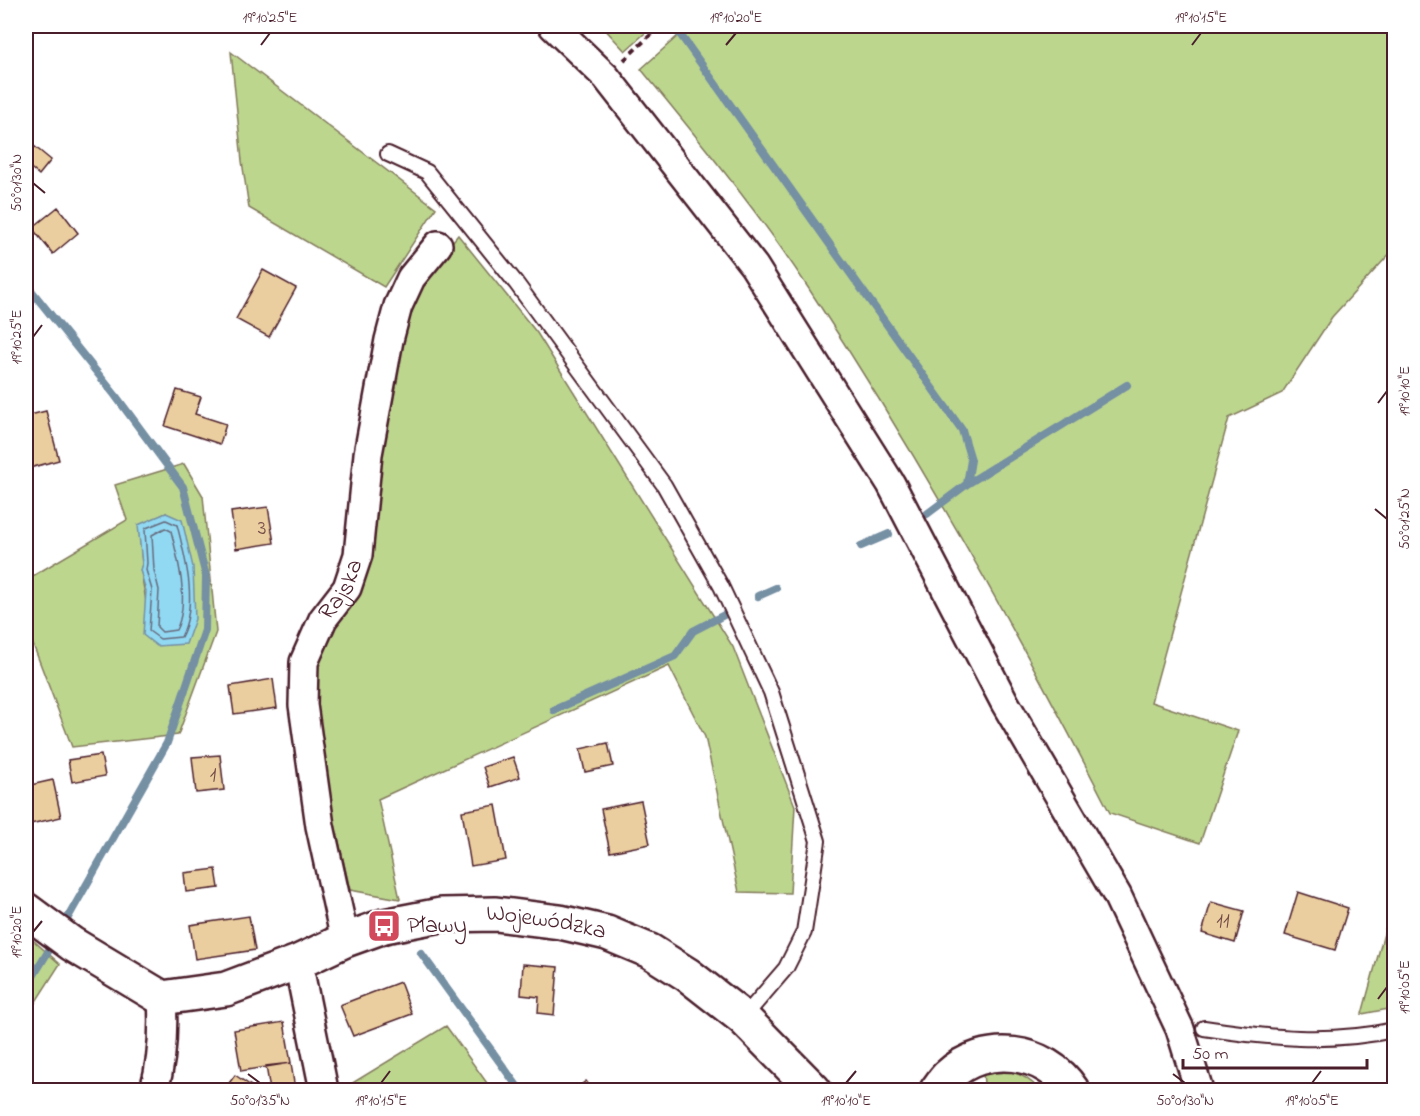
<svg xmlns="http://www.w3.org/2000/svg" width="1420" height="1116" font-family="'Indie Flower',sans-serif">
  <style>
    .green { fill: #bcd68e; stroke: #837a5c; stroke-width: 1.5; fill-rule: evenodd }
    .water { fill: #91d9f3; stroke: #758fa3; stroke-width: 1.5 }
    .lines { fill: none; stroke-linecap: round; stroke-linejoin: round }
    .shore { stroke: #66697b; stroke-width: 1.5 }
    .stream { stroke: #758fa3; stroke-width: 8 }
    .building { fill: #ebce9f; stroke: #4a1f2b; stroke-width: 1.5 }
    .service-casing { stroke: #4a1f2b; stroke-width: 18 }
    .minor-casing { stroke: #4a1f2b; stroke-width: 32 }
    .tertiary-casing { stroke: #4a1f2b; stroke-width: 38 }
    .path { stroke: #4a1f2b; stroke-width: 4; stroke-dasharray: 6 4.5; stroke-linecap: butt }
    .service { stroke: #fff; stroke-width: 14 }
    .minor { stroke: #fff; stroke-width: 27 }
    .tertiary { stroke: #fff; stroke-width: 33 }
    .ticks { fill: none; stroke: #4a1f2b; stroke-width: 2 }
    .labels { text-anchor: middle; dominant-baseline: central; stroke-width: 6; stroke-linejoin: round; paint-order: stroke }
    .number-label { font-size: 21px; fill: #724b48 }
    .street-label { font-size: 24px; fill: #4a1f2b; stroke: #fff }
    .poi-label { font-size: 24px; fill: #4a1f2b; stroke: #fff; text-anchor: start }
    .neatline { fill: none; stroke: #4a1f2b; stroke-width: 2 }
    .ticks-label { font-size: 15px; text-anchor: middle; fill: #4a1f2b }
  </style>
  <rect width="100%" height="100%" fill="#fff"/>
  <filter id="ink" filterUnits="userSpaceOnUse"><feTurbulence type="fractalNoise" baseFrequency=".0167" numOctaves="2"/><feDisplacementMap in="SourceGraphic" scale="12" xChannelSelector="R" yChannelSelector="G"/><feConvolveMatrix kernelMatrix="1 2 1 2 8 2 1 2 1" color-interpolation-filters="sRGB"/></filter>
  <g filter="url(#ink)">
    <path class="green" d="M602,26H653L625,51Z
      M689,26H1394V249L1332,317L1282,393L1229,418L1151,702L1238,731L1200,843L1110,813C1018,633 920,458 809,289C759,212 699,140 641,69Z
      M231,52L436,208L384,287L249,208L242,161Z
      M458,235L537,333L733,647L795,806L790,893L739,892L705,737L669,666L378,799L400,899L350,890L318,751L313,669L332,620L380,417L419,282Z
      M184,464L203,496L216,632L178,735L72,747L26,626V580L127,520L115,485ZM166,513L146,605C146,593 139,573 142,564L139,525Z
      M1394,897V1008L1362,1014Z
      M26,934L60,964L26,1017Z
      M446,1026L492,1090H341Z
      M1005,1070C1018,1073 1031,1079 1039,1090H981L984,1084L983,1071Z"/>
    <path class="water" d="M166,513L182,520L193,567L195,619L186,644L157,646L143,635L146,591L140,570L142,564L138,525Z"/>
    <g class="lines">
      <path class="shore" d="M166,520L177,525C186,560 198,604 181,637L160,639L149,631L152,590L146,570L147,563L145,530L146,528Z
        M165,528L171,531C178,559 190,603 176,630L162,632L157,627L159,590L154,570L152,535Z"/>
      <path class="stream" d="M677,30L962,430L971,460L967,484L927,514
        M26,284L115,395L183,487L206,576L205,630L167,743L66,921
        M967,484L1127,385
        M861,546L889,534
        M758,596L776,588
        M554,710L675,656L693,631L724,615
        M421,953L520,1090
        M26,988L54,942"/>
    </g>
    <path class="building" d="M34,146L51,160L39,175L26,164V156Z
      M58,207L78,233L53,254L32,228Z
      M263,270L296,288L269,337L236,319Z
      M177,390L201,397L195,414L226,424L220,444L165,426Z
      M46,411L59,460L26,469V416Z
      M268,507L274,543L236,549L231,512Z
      M273,679L277,708L234,714L230,686Z
      M608,743L613,766L585,772L580,749Z
      M101,755L105,776L72,782L68,760Z
      M220,755L224,790L196,793L192,757Z
      M513,757L520,777L490,787L483,767Z
      M53,780L61,817L26,825V786Z
      M641,801L650,844L610,852L601,809Z
      M496,805L506,860L471,866L462,811Z
      M216,869L219,888L186,892L184,873Z
      M1298,892L1348,908L1335,950L1285,935Z
      M1211,902L1244,911L1235,943L1202,933Z
      M249,916L255,950L195,959L190,925Z
      M523,964L558,967L554,1015L538,1013L539,997L521,995Z
      M400,982L412,1014L353,1036L340,1005Z
      M284,1022L291,1063L241,1071L234,1030Z
      M291,1063L295,1090H270L266,1066Z
      M235,1075L257,1090H224Z
      M586,1081L593,1090H574Z"/>
    <g class="lines">
      <defs>
        <path id="service" d="M388,154L427,172L516,283L664,485L721,586L771,692L818,841L804,932L786,968L743,1018
          M1204,1028C1269,1038 1329,1044 1394,1030"/>
        <g id="minor">
          <path d="M553,26L606,77L754,266L891,484L1005,703L1117,895L1180,1029L1199,1090"/>
          <path id="s1" d="M345,940L320,826L303,705L304,662L323,619L347,588L358,555L368,454L389,340L398,306L411,278L438,245"/>
          <path d="M298,962L324,1090"/>
          <path d="M154,1090C163,1059 164,1030 162,998"/>
        </g>
        <g id="tertiary">
          <path id="s2" d="M26,910L72,944L162,998L226,989L298,962L345,940L384,926L441,915L496,914L560,922L607,933L650,951L688,975L743,1018L814,1090"/>
          <path d="M937,1090C940,1086 944,1080 948,1076C985,1041 1045,1049 1072,1090"/>
        </g>
      </defs>
      <use href="#service" class="service-casing"/>
      <use href="#minor" class="minor-casing"/>
      <use href="#tertiary" class="tertiary-casing"/>
      <path class="path" d="M624,60L660,26"/>
      <use href="#service" class="service"/>
      <use href="#minor" class="minor"/>
      <use href="#tertiary" class="tertiary"/>
    </g>
  </g>
  <path class="ticks" d="M261,45L270,33M726,45L736,33M1192,45L1201,33M33,183L45,193M33,337L42,325M1378,403L1387,391M1375,509L1387,519M33,932L42,921M1378,999L1387,987M248,1074L260,1083M1173,1074L1185,1083M381,1083L390,1071M846,1083L856,1071M1312,1083L1321,1071"/>
  <defs>
    <symbol id="bus-square" viewBox="-11 -11 22 22"><rect x="-9" y="-9" width="18" height="18" rx="4" fill="#d1495b" stroke="#fff"/><path d="M-5-6H5V4H4V6H2V4H-2V6H-4V4H-5ZM-3.5-4V0h7V-4ZM-3.5 1.2v1.5H-2V1.2ZM2 1.2v1.5H3.5V1.2Z" fill="#fff"/></symbol>
  </defs>
  <g fill-rule="evenodd">
    <use href="#bus-square" x="365" y="907" width="38" height="38"/>
  </g>
  <g class="labels">
    <g class="number-label">
      <text x="262" y="529">3</text>
      <text x="213" y="776">1</text>
      <text x="1223" y="922">11</text>
    </g>
    <g class="street-label">
      <text stroke="none"><textPath href="#s1" startOffset="364">Rajska</textPath></text>
      <text stroke="none"><textPath href="#s2" startOffset="561">Wojewódzka</textPath></text>
    </g>
    <g class="poi-label">
      <text x="407" y="926">Pławy</text>
    </g>
  </g>
  <rect width="1420" height="1116" fill="none" stroke="#fff" stroke-width="66"/>
  <path d="M1183 1059v9h184v-9" fill="none" stroke="#4a1f2b" stroke-width="3"/>
  <text x="1192" y="1059" font-size="18" fill="#4a1f2b" stroke="#ffffff" stroke-width="4.5" paint-order="stroke">50 m</text>
  <rect x="33" y="33" width="1354" height="1050" class="neatline"/>
  <g class="ticks-label">
    <text x="270" y="22">19°10'25"E</text>
    <text x="736" y="22">19°10'20"E</text>
    <text x="1201" y="22">19°10'15"E</text>
    <text transform="translate(16 183) rotate(-90)" y="5">50°01'30"N</text>
    <text transform="translate(16 337) rotate(-90)" y="5">19°10'25"E</text>
    <text transform="translate(1404 391) rotate(-90)" y="5">19°10'10"E</text>
    <text transform="translate(1404 519) rotate(-90)" y="5">50°01'25"N</text>
    <text transform="translate(16 932) rotate(-90)" y="5">19°10'20"E</text>
    <text transform="translate(1404 987) rotate(-90)" y="5">19°10'05"E</text>
    <text x="260" y="1105">50°01'35"N</text>
    <text x="381" y="1105">19°10'15"E</text>
    <text x="846" y="1105">19°10'10"E</text>
    <text x="1185" y="1105">50°01'30"N</text>
    <text x="1312" y="1105">19°10'05"E</text>
  </g>
</svg>
